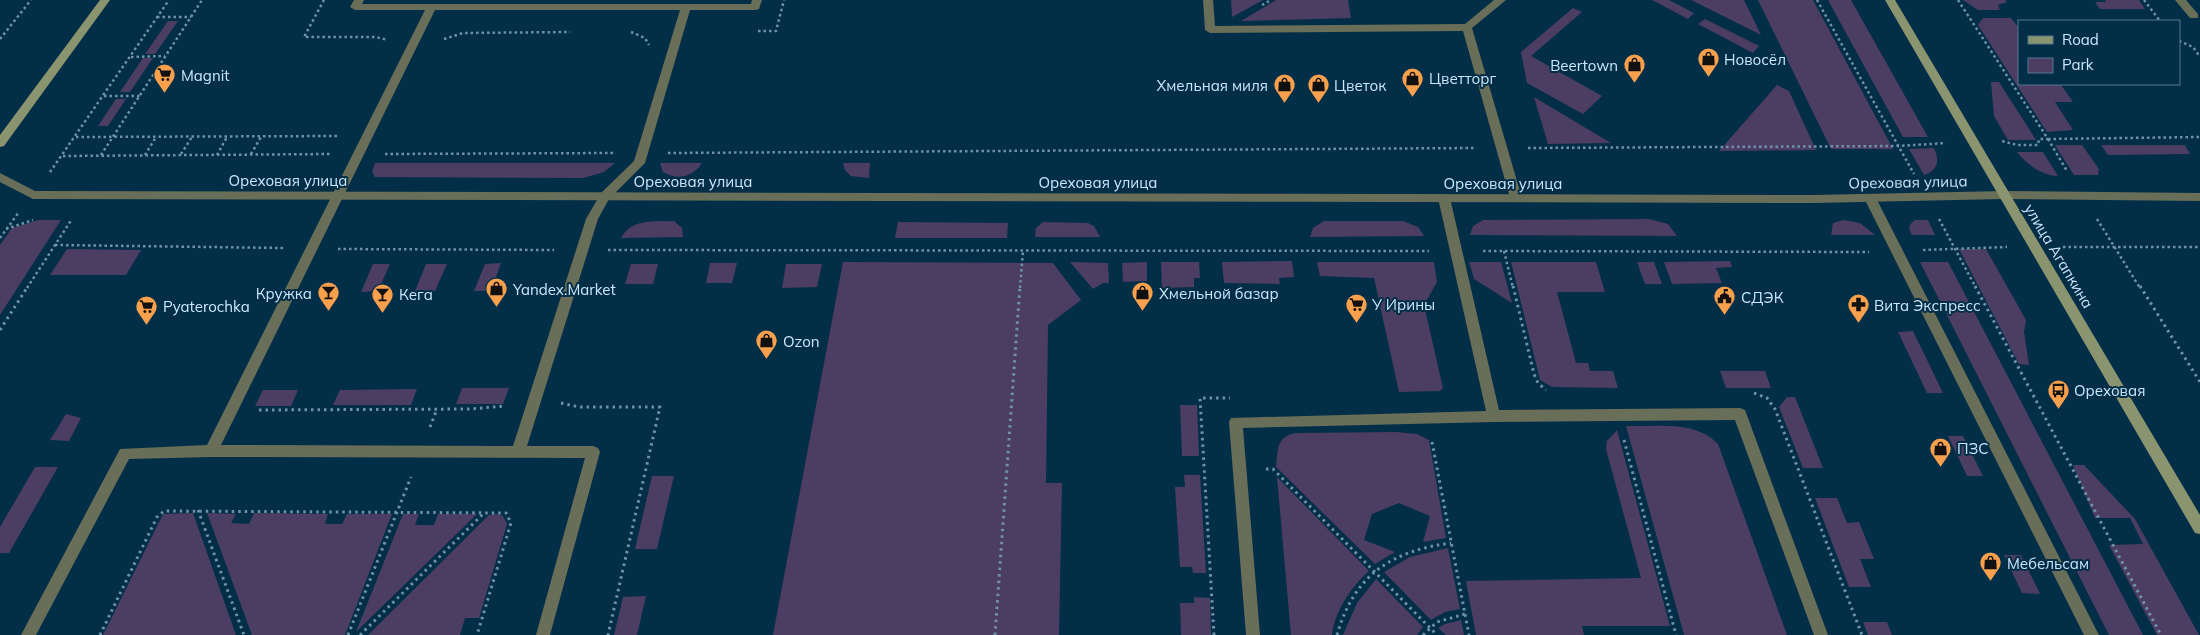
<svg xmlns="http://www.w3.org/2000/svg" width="2200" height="635" font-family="Mulish,sans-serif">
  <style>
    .green { fill: #4c3d63 }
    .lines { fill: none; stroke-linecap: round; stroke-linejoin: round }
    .path-far1 { stroke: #6f92a8; stroke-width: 2.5; stroke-dasharray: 2.5 3; stroke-linecap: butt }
    .path { stroke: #6f92a8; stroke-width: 3; stroke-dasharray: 2.5 4; stroke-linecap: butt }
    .service { fill: #686e57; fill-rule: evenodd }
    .minor { fill: #686e57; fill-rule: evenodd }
    .secondary { fill: #8a946f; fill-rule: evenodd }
    .labels { text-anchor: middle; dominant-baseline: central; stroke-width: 4; stroke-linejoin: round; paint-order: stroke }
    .poi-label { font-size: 15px; fill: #cce7fb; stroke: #032e47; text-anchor: start }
    .street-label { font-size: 15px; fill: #cce7fb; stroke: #032e47 }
  </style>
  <rect width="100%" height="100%" fill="#032e47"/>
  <path class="green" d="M1231,0H1263L1232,17Z
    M1276,0H1348L1351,18L1241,21Z
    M1652,0H1669L1694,13L1688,19Z
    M1691,0H1744L1761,35Z
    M1758,0H1813L1893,149H1831Z
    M1828,0H1851L1928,137H1903Z
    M1963,0H2005L2007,2L1998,5L2000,10H1978Z
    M2105,0H2139L2145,9H2100L2095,2H2106Z
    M1573,8L1582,12L1531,56L1602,96L1583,114L1527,83L1521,52Z
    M1983,18H2011L2019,28V84H2072L2061,85L2073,102H2055L2073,130L2047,132L1978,25Z
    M1705,19L1759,46L1753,53L1698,24Z
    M168,21H178L155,54H145Z
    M143,58H153L130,92H120Z
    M1991,82H1999L2036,140H2008L1994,116Z
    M1777,85L1789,91L1816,150L1719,151Z
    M1534,97L1611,143L1548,144Z
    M116,99H126L108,126H98Z
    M2055,145H2082L2099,169L2098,175H2074Z
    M2101,145H2185L2190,154L2108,155Z
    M1934,148C1940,160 1938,171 1924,175L1909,149Z
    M2017,152H2043L2058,176C2042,175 2027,165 2017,152Z
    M375,163H615L604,172L583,178L375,177L372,172Z
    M660,163H702C693,177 677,181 663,172Z
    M843,163H870L869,178L851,176L845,170Z
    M1649,219L1668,224L1677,236L1470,235L1473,226L1483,220Z
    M38,220H61L0,315V245L12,228Z
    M1844,220L1860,223L1875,235H1831L1833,223Z
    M1915,220H1928L1935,235H1912C1908,228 1908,225 1915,220Z
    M674,221L682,228L683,237L621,238C632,218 654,222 674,221Z
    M1324,221H1403L1418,227L1424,236L1310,237L1313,228Z
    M898,222L1008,223L1007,238H895Z
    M1043,222L1088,223L1094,226L1100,237H1035L1036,228Z
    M67,249L141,250L126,275H50Z
    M1959,249H1986L2026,320L2024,332L2029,365L2019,364Z
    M1292,261L1294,277L1279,278L1280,284L1224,283L1222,262Z
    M1730,261L1732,267L1716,268L1722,283L1672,284L1664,262Z
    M843,262L1053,263L1081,300L1048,325L1046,483H1062L1059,635H773Z
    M1070,262L1108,263L1109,283H1103L1093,289Z
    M1147,262V281L1123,282L1122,263Z
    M1161,262H1199L1200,278H1194V287L1162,288Z
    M1317,262H1434L1437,282L1424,305L1443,388L1440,391L1399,392L1374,278L1320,276Z
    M1469,262H1501L1512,303L1474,279Z
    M1511,262H1596L1605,292H1557L1576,363H1588L1590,371H1613L1618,388L1552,387L1540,380Z
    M1637,262H1654L1662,284H1645Z
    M1920,262H1948L2143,635H2109Z
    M501,263L491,291H474L485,264Z
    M710,263H737L732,283H706Z
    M373,264H390L378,291L361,292Z
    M426,264H447L435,291H415Z
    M631,264H658L653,284H625Z
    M786,264H822L817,287L782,288Z
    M1913,331L1943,393H1927L1898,332Z
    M1720,371H1765L1771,388H1726Z
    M462,388H509L503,404H456Z
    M417,389L411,405H333L340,390Z
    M263,390H298L291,406H255Z
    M1787,397H1795L1823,468H1803L1779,407Z
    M1180,405H1197L1199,456H1182Z
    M66,414L81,418L69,441L50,440Z
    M1626,426C1658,427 1695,420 1718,444L1787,635H1684Z
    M1617,430L1670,626H1582L1584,635H1476L1466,581L1641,578L1606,449L1607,441Z
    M1396,432L1417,434L1429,440L1446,538L1423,542L1430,516L1399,503L1372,514L1364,540L1395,552L1375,564L1276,467C1278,449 1276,437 1296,433Z
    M1948,436H1963L1983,476H1967Z
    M2073,465H2084L2135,519L2199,635H2157L2109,545L2143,544L2130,518H2095Z
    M35,467H58L9,553H0V527Z
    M1184,475H1200L1206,573H1193L1192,567H1180L1175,487H1185Z
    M652,476H674L657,549H635Z
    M1277,477L1369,571C1351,587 1335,611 1332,635H1291Z
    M1815,498H1837L1847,523L1859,522L1874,559H1860L1871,587H1849Z
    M193,513L236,635H103L163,514Z
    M207,513L236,514L231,523L249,524L254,513L328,514L325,524H342L347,514H392L345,635H252Z
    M403,514H419L415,525H434L438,514H477L356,632Z
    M497,514L503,516L507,524L479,618H465L460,635H368L489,515Z
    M1448,548L1460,609L1445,612L1431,620L1384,572L1410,557Z
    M2004,555H2021L2040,594L2022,593Z
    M1376,579L1423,627L1417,635H1343L1357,603Z
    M646,596L637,635H614L623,597Z
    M1194,597L1210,598L1211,635H1181L1180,603H1194Z
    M1461,620L1464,635H1446L1438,628L1445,624Z
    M1863,622H1887L1892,635H1868Z"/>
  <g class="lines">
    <path class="path-far1" d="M324,0L304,37H376L388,40
      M1817,0L1914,174
      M1958,0L2048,139H2039L2038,145H2017L2002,141
      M2144,0L2160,21
      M1262,5L1271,0
      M157,17H191
      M758,31H776L784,0
      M631,32L645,38L649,45
      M0,39L31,0
      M444,39L463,33L570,32
      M2179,41L2193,47L2200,57
      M131,57L165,56
      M104,96H140
      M76,137L339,136
      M2048,139L2067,171
      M2048,139L2200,137
      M1528,148L1898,146L1946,143
      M668,153L1476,148
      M181,154L192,137
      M251,154L261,137
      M385,154L614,153
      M101,155L202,0
      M145,155L156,137
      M217,155L227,137
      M63,156L331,154
      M50,172L169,0
      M1939,219L1976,288
      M2097,219L2140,288
      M6,229L33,220
      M0,238L19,212
      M55,245L284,248
      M2063,247H2200
      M338,249L554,250
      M608,250L1429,251
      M1923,250L2007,247
      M1483,251L1869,252
      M1504,251L1513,288
      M27,288L72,219
      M1020,288L1023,251"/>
    <path class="path" d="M1513,286L1534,374L1538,383L1546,390
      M1975,286L2161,635
      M2140,286L2200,382
      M0,330L28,286
      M1754,393L1767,398L1775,409L1862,635
      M561,403L579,407H660L608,635
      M259,410L470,409L505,406
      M430,427L437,409
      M1624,440L1676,635
      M1432,442L1469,635
      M1266,469H1273L1437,635
      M198,510L244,635
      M100,635L157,517L164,511L506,513L511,523L477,635
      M348,635L411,477
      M360,635L485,512
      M995,635L1020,286
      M1214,635L1200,398H1230
      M1337,635C1354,575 1391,551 1451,543
      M1423,635L1437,622L1465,614"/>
    <path class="service" d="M354,0H364L362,4H751L752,0H762L759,9L755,10H690L645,163L609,199L598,219L527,446H593L598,448L600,452L550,635H536L585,458L211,457L129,459L36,635H21L120,449L207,445L425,10H355L350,7ZM435,10H680L634,161L601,193L586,219L513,446L221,445Z
      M1203,0H1213L1215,26L1465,24L1494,0H1506L1472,28L1522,198L1520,201H1512L1510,198L1463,31L1210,33L1205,30Z
      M2175,0H2186L2198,14V18H2190Z
      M1444,194L1450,198L1499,410L1740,408L1745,410L1828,635H1814L1735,420L1494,422L1243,428L1260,635H1246L1229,422L1231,418L1486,411L1438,198Z
      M1870,194L1876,198L2099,635H2084L1864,198Z"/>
    <path class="minor" d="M0,173L35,191L1813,195L2004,191L2200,193V201L2004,199L1813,203L33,199L0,182Z"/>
    <path class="secondary" d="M100,0H110L4,146L0,147V135Z
      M1885,0H1895L2200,515V534L2195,533Z"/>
  </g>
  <defs>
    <symbol id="shop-pin" viewBox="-11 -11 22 30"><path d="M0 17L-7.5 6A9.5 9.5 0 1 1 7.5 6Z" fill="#f9a04d" stroke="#032e47"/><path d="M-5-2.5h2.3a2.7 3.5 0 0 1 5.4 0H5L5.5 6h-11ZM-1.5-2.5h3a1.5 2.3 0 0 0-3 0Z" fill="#111"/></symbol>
    <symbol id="supermarket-pin" viewBox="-11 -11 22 30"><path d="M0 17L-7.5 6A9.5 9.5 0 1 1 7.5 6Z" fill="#f9a04d" stroke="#032e47"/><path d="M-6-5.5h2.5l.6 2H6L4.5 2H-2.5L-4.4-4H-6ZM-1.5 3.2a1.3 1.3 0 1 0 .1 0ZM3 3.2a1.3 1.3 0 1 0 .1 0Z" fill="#111"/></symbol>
    <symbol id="bar-pin" viewBox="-11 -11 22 30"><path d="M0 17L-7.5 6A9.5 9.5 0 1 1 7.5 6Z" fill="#f9a04d" stroke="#032e47"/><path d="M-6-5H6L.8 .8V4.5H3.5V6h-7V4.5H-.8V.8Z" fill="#111"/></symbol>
    <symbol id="civic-pin" viewBox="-11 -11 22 30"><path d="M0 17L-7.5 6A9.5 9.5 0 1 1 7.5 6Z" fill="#f9a04d" stroke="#032e47"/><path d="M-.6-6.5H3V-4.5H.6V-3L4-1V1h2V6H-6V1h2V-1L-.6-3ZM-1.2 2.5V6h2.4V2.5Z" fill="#111"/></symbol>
    <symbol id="pharmacy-pin" viewBox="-11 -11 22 30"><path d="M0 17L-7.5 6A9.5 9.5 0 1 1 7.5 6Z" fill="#f9a04d" stroke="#032e47"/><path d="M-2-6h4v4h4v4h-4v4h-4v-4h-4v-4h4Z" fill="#111"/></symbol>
    <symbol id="bus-pin" viewBox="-11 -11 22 30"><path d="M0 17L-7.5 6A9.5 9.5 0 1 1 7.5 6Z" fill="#f9a04d" stroke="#032e47"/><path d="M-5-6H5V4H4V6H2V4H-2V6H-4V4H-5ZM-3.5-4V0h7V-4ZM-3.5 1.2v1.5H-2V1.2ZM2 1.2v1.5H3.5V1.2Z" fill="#111"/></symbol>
  </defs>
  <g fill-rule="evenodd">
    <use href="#shop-pin" x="1696" y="46" width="25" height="34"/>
    <use href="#shop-pin" x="1622" y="52" width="25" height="34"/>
    <use href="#supermarket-pin" x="152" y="62" width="25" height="34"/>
    <use href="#shop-pin" x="1400" y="66" width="25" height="34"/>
    <use href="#shop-pin" x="1272" y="72" width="25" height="34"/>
    <use href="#shop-pin" x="1306" y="72" width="25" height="34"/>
    <use href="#shop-pin" x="484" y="276" width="25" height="34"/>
    <use href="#bar-pin" x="316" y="280" width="25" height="34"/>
    <use href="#shop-pin" x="1130" y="280" width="25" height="34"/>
    <use href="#bar-pin" x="370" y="282" width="25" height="34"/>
    <use href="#civic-pin" x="1712" y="284" width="25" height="34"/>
    <use href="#supermarket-pin" x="1344" y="292" width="25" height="34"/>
    <use href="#pharmacy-pin" x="1846" y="292" width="25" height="34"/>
    <use href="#supermarket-pin" x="134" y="294" width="25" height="34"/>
    <use href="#shop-pin" x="754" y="328" width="25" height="34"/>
    <use href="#bus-pin" x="2046" y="378" width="25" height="34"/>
    <use href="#shop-pin" x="1928" y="436" width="25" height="34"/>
    <use href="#shop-pin" x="1978" y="550" width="25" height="34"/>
  </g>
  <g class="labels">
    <g class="poi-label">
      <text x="1724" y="59">Новосёл</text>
      <text x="1618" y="65" text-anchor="end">Beertown</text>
      <text x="181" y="75">Magnit</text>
      <text x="1429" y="78">Цветторг</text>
      <text x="1268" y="85" text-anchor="end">Хмельная миля</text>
      <text x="1334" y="85">Цветок</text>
      <text x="513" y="289">Yandex.Market</text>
      <text x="312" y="293" text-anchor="end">Кружка</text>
      <text x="1159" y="293">Хмельной базар</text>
      <text x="399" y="294">Кега</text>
      <text x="1741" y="297">СДЭК</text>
      <text x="1372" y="304">У Ирины</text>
      <text x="1874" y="305">Вита Экспресс</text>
      <text x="163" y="306">Pyaterochka</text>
      <text x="783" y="341">Ozon</text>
      <text x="2074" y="390">Ореховая</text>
      <text x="1957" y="448">ПЗС</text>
      <text x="2007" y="563">Мебельсам</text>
    </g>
    <g class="street-label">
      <text x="288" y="180">Ореховая улица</text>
      <text x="693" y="181">Ореховая улица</text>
      <text x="1098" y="182">Ореховая улица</text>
      <text transform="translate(1908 182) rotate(-1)">Ореховая улица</text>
      <text x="1503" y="183">Ореховая улица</text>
      <text transform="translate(2059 256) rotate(59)">улица Агапкина</text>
    </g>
  </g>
  <rect x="2018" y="20" width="162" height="65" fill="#032e47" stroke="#53788f"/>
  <rect x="2028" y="36" width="25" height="8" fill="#8a946f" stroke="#53788f"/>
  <text x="2062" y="45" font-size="15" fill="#cce7fb">Road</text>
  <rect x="2028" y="58" width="25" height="15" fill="#4c3d63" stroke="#53788f"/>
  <text x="2062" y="70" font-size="15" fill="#cce7fb">Park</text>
</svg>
